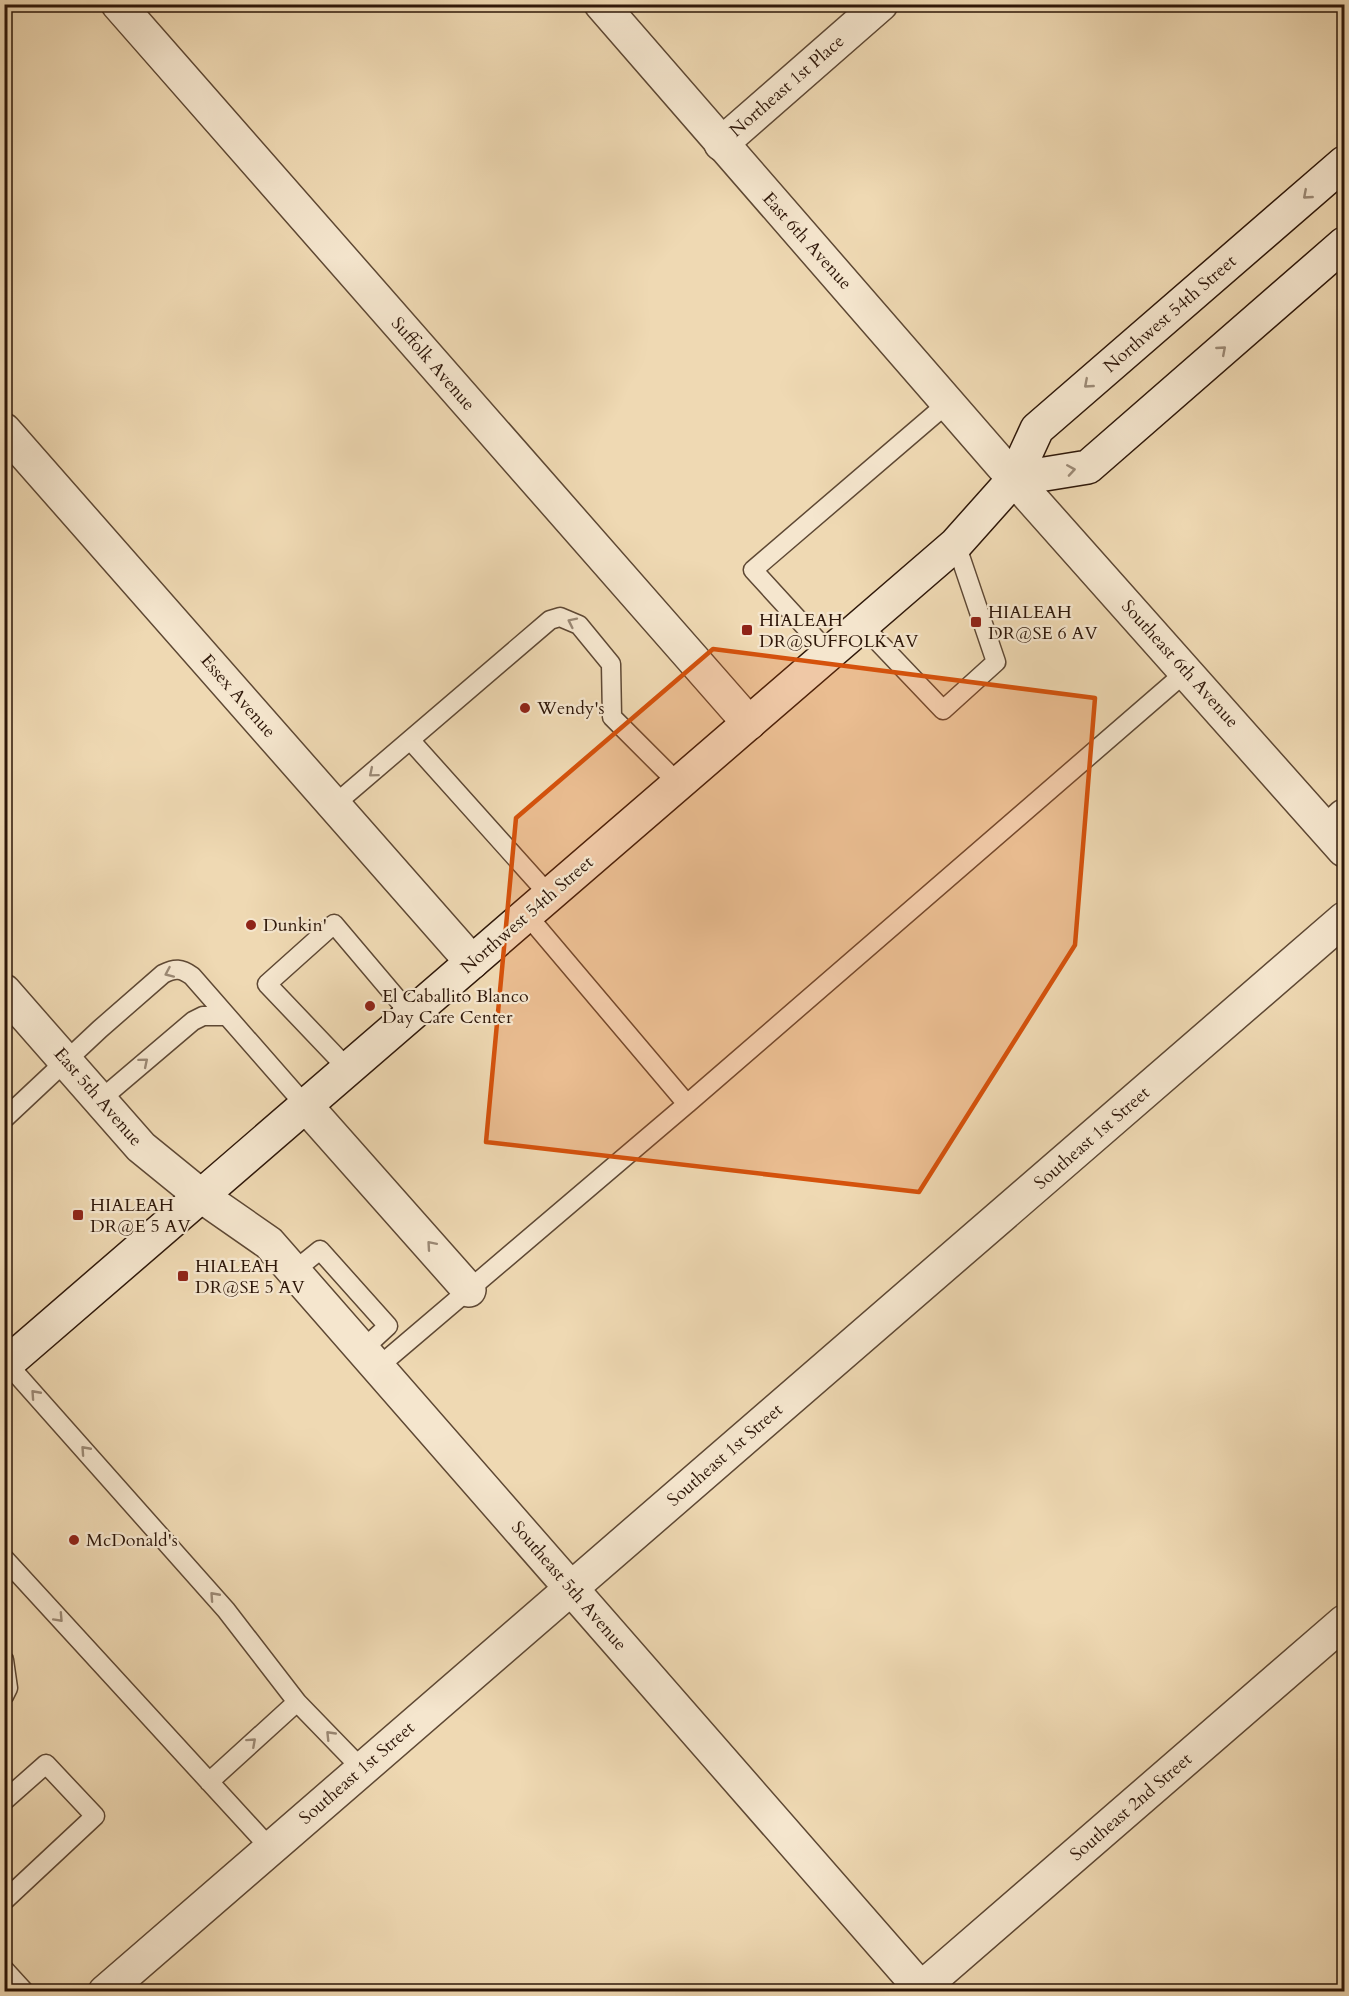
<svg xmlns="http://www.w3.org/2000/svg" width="1349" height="1996" font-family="Cardo,serif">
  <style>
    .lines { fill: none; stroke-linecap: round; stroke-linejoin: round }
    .service-casing { stroke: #5e4834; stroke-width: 21 }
    .minor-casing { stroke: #5e4834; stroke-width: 36 }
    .tertiary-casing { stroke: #5e4834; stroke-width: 36 }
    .secondary-casing { stroke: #2e1709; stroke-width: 36 }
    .service { stroke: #f5e6ce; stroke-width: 18 }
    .minor { stroke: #f5e6ce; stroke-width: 33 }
    .tertiary { stroke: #f5e6ce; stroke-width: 33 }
    .secondary { stroke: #f5e6ce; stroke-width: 33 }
    .oneway { stroke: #9b8975 }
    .marked { fill: #d5520c; fill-opacity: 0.2; stroke: #d5520c; stroke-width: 4.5; stroke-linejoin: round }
    .poi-dot { fill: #8f2418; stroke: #f5e6ce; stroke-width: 2 }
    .labels { text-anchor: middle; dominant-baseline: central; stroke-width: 4.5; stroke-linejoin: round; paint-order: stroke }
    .street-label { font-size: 18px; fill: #2e1709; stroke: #f5e6ce }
    .poi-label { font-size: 18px; fill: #2e1709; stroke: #f5e6ce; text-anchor: start }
  </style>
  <rect width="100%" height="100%" fill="#efd9b3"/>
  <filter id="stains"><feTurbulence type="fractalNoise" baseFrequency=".00333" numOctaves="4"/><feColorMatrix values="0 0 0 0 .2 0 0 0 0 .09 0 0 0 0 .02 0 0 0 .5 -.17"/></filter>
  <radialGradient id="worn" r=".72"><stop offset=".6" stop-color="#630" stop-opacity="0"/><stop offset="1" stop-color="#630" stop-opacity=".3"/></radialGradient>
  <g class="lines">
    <defs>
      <path id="service" d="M862,625L943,710L996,662L956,544
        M829,653L753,570L949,402
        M411,741L550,896
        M334,805L550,620L560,617L579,625L611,664L612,717L679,784
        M527,915L687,1104L1187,671
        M348,1069L267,984L334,924L411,1015
        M100,1100L193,1021L203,1016H227
        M4,1119L100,1029L163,974C175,968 181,968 192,976L305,1105
        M294,1271L320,1250L388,1326L362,1350
        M4,1360L226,1610L297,1702L209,1782
        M378,1367L687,1104
        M4,1558L270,1848
        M4,1660L8,1688L4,1696
        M297,1702L362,1769
        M4,1801L46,1764L95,1816L4,1901
        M4,1969L25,1992"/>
      <path id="minor" d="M118,4L749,723
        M721,144L881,4
        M4,430L472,962
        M1328,831L1344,816
        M4,991L141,1147L200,1195L269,1243L924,1992
        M305,1105L469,1290
        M105,1992L1344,919
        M917,1992L1344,1622"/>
      <path id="tertiary" d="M601,4L1014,479L1344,850"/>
      <path id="secondary" d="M1014,479L1088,467L1344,244
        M4,1366L956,544L1014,479L1037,429L1344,163"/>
    </defs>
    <use href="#service" class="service-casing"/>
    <use href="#minor" class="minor-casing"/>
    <use href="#tertiary" class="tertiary-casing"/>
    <use href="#secondary" class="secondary-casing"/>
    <use href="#service" class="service"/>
    <use href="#minor" class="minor"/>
    <use href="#tertiary" class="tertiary"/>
    <use href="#secondary" class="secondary"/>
  </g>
  <defs><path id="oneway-chevron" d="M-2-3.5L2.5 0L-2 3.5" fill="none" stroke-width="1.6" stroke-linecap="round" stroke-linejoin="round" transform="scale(1.5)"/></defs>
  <g class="oneway">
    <use href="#oneway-chevron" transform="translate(1307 195) rotate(139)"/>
    <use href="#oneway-chevron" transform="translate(1222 350) rotate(-41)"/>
    <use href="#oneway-chevron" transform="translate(1088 384) rotate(139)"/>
    <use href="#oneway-chevron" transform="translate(1071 470) rotate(-9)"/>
    <use href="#oneway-chevron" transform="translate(572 622) rotate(-154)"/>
    <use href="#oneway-chevron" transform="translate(373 773) rotate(140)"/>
    <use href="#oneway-chevron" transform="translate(169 973) rotate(156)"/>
    <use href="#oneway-chevron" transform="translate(144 1062) rotate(-40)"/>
    <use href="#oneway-chevron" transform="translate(431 1245) rotate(-131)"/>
    <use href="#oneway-chevron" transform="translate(35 1394) rotate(-132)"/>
    <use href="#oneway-chevron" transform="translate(85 1450) rotate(-132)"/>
    <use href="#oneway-chevron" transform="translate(214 1596) rotate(-132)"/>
    <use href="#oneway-chevron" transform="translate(59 1618) rotate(47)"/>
    <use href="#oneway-chevron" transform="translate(330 1735) rotate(-134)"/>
    <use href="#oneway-chevron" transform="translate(252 1742) rotate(-42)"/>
  </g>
  <path class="marked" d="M713,649L1095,698L1075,945L919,1192L486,1142L516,818Z"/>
  <g class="poi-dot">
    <rect x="970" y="616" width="12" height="12" rx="3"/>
    <rect x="741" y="624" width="12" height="12" rx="3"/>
    <circle cx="525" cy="708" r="6"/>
    <circle cx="251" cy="925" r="6"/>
    <circle cx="370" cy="1006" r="6"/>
    <rect x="72" y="1209" width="12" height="12" rx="3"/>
    <rect x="177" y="1270" width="12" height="12" rx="3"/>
    <circle cx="74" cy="1540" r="6"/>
  </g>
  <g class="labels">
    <g class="street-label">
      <text transform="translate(787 86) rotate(-41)">Northeast 1st Place</text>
      <text transform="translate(807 241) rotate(48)">East 6th Avenue</text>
      <text transform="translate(1170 314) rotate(-41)">Northwest 54th Street</text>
      <text transform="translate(433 364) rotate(49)">Suffolk Avenue</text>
      <text transform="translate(1180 664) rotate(48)">Southeast 6th Avenue</text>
      <text transform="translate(238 696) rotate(49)">Essex Avenue</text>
      <text transform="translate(527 915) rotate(-41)">Northwest 54th Street</text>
      <text transform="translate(98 1097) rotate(49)">East 5th Avenue</text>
      <text transform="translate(1092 1138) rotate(-41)">Southeast 1st Street</text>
      <text transform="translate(725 1455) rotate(-41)">Southeast 1st Street</text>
      <text transform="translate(569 1586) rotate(49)">Southeast 5th Avenue</text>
      <text transform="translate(357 1773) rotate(-41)">Southeast 1st Street</text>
      <text transform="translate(1131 1807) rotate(-41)">Southeast 2nd Street</text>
    </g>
    <g class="poi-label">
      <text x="988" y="612">HIALEAH<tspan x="988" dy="21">DR@SE 6 AV</tspan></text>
      <text x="759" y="620">HIALEAH<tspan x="759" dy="21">DR@SUFFOLK AV</tspan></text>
      <text x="537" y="708">Wendy's</text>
      <text x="263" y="925">Dunkin'</text>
      <text x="382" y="996">El Caballito Blanco<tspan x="382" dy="21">Day Care Center</tspan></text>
      <text x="90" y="1205">HIALEAH<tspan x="90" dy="21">DR@E 5 AV</tspan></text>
      <text x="195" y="1266">HIALEAH<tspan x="195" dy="21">DR@SE 5 AV</tspan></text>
      <text x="86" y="1540">McDonald's</text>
    </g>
  </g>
  <rect width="1349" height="1996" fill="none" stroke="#efd9b3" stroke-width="24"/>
  <rect x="6" y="6" width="1337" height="1984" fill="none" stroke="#2e1709" stroke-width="3"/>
  <rect x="12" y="12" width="1325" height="1972" fill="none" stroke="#2e1709" stroke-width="1.5"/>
  <rect width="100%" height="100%" filter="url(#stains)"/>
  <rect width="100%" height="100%" fill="url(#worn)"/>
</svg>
